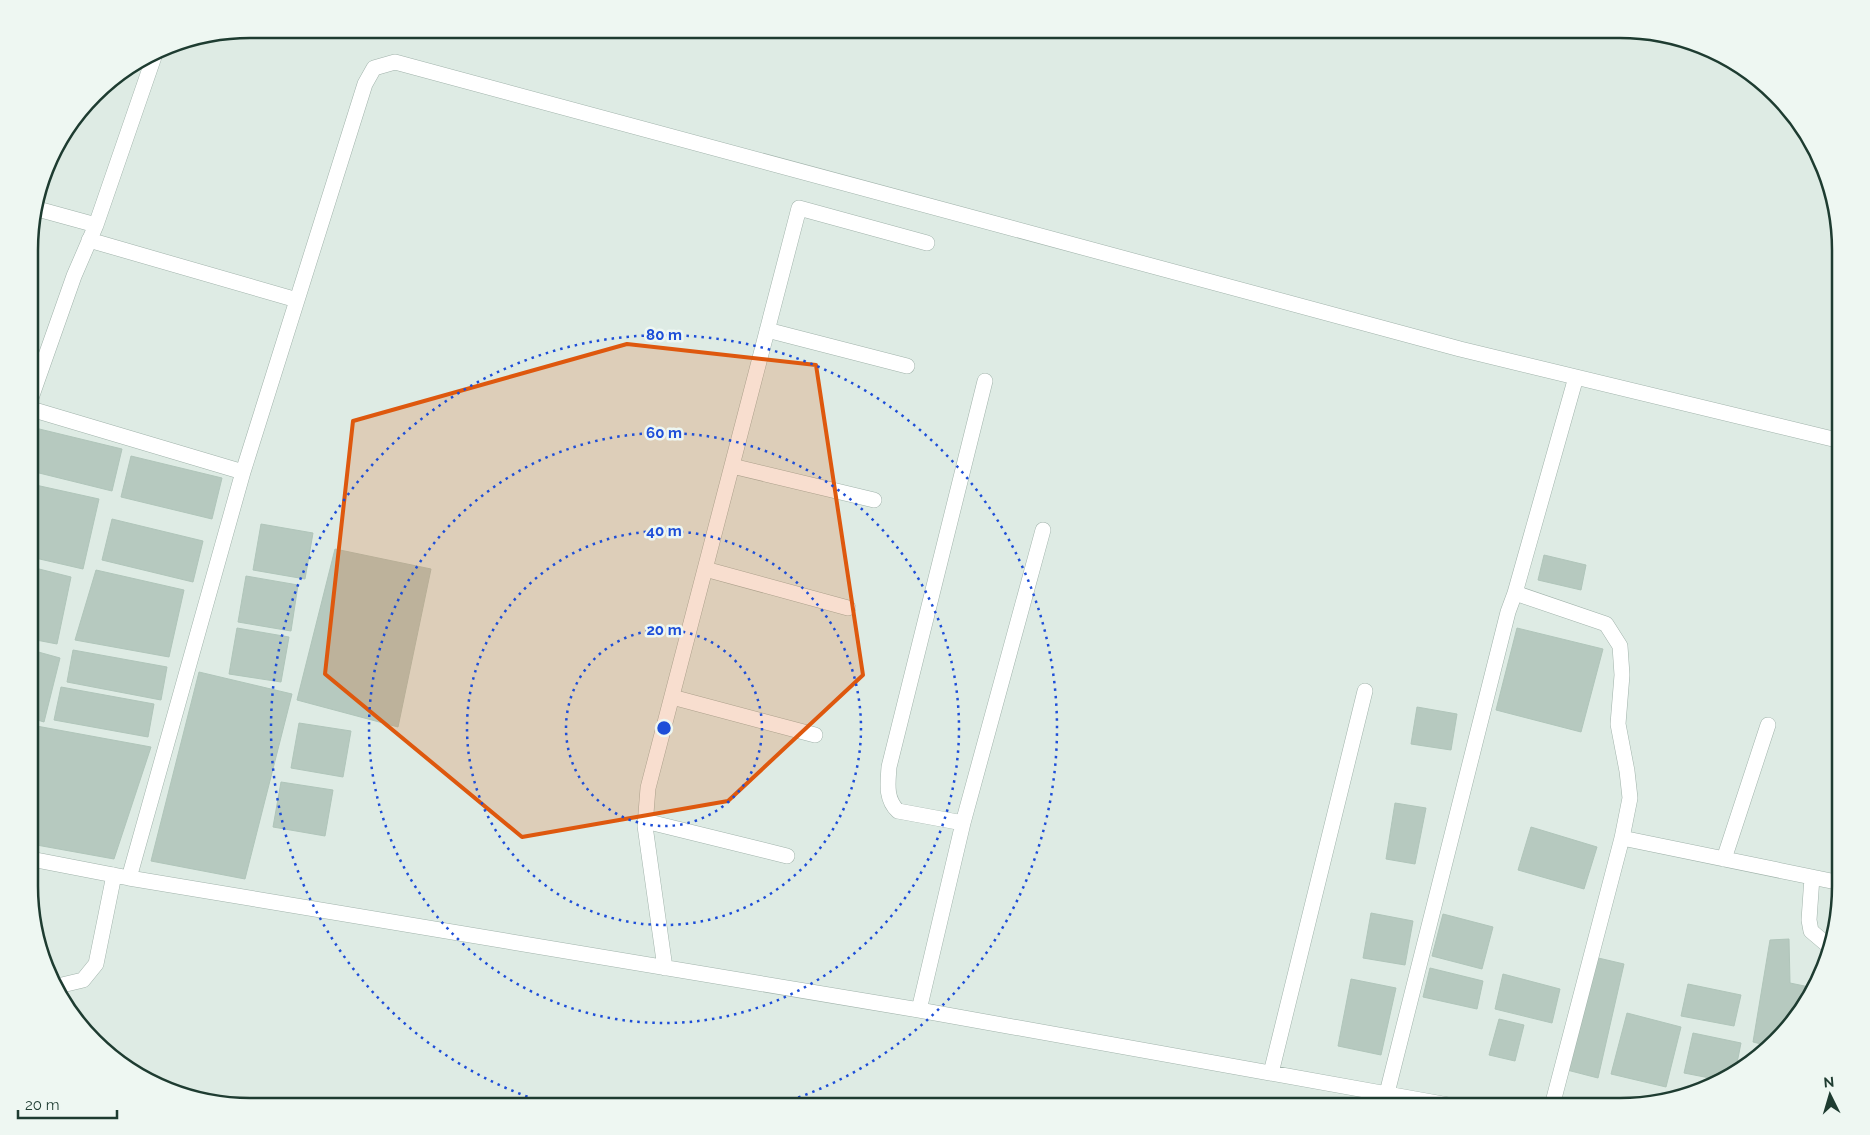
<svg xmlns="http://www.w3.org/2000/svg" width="1870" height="1135" font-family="Raleway,sans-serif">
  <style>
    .building { fill: #b6c9bf; stroke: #b0c5ba }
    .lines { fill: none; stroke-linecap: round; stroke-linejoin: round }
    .minor-casing { stroke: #a1b3ab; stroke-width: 16 }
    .minor { stroke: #fff; stroke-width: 15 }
    .marked { fill: #de580e; fill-opacity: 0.2; stroke: #de580e; stroke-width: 4; stroke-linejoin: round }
    .ring { fill: none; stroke: #1d4ed8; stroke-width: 2.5; stroke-dasharray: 2.5 5 }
    .rim { fill: none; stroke: #1e3c31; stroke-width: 2.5 }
    .centre { fill: #1d4ed8; stroke: #eef7f2; stroke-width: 2.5 }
    .ring-label { font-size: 15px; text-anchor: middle; font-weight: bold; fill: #1d4ed8; stroke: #eef7f2; stroke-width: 5; stroke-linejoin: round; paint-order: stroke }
  </style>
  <rect width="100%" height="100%" fill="#deebe4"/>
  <path class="building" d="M31,427L122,449L112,491L31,471Z
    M131,456L222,478L212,519L121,497Z
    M31,484L99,499L83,569L31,557Z
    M112,519L203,541L193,582L102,560Z
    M261,524L313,533L305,579L253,570Z
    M335,549L431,569L398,727L297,700Z
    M1544,555L1586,565L1581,590L1538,580Z
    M31,567L71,577L57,644L31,639Z
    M96,570L184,590L169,657L75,640Z
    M246,576L298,585L291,631L238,622Z
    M237,628L289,637L281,682L229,674Z
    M1517,628L1603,649L1581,732L1496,710Z
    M31,650L60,658L44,722L31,718Z
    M73,650L167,667L161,700L67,682Z
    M199,672L292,694L245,879L151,861Z
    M61,687L154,704L148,737L54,720Z
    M1417,707L1457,714L1451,750L1411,744Z
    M299,723L351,731L343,777L291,768Z
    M31,725L151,747L114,859L31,844Z
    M281,782L333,790L325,836L273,827Z
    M1395,803L1426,808L1415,864L1386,859Z
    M1531,827L1597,847L1584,889L1518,870Z
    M1371,913L1413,921L1405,965L1363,958Z
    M1443,914L1493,927L1482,969L1432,956Z
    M1789,939L1790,983L1814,988L1804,1008L1765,1045L1753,1042L1770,940Z
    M1594,957L1624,964L1598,1078L1567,1070Z
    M1430,968L1483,981L1477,1009L1423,997Z
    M1503,974L1560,989L1552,1023L1495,1009Z
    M1351,979L1396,988L1381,1055L1338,1046Z
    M1688,984L1741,995L1734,1026L1681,1016Z
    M1627,1013L1681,1027L1666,1087L1611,1074Z
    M1499,1019L1524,1025L1515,1061L1489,1055Z
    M1693,1033L1741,1043L1735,1073L1731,1077L1720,1080L1684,1073Z"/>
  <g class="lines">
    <defs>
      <path id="minor" d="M34,208L96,225
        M89,240L297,300
        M767,330L907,366
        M31,398L74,276L96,225L156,51
        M31,409L243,472
        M732,466L874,500
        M705,569L848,608
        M1515,593L1576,377
        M672,697L815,735
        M645,821L787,856
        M963,823L898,811C885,799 888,782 889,767L985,381
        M31,859L129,878L919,1010L1454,1106
        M1724,859L1768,725
        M1812,877L1809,920L1811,931L1831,948
        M129,878L243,472L365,84L374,68L395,62L1460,349L1841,441
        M665,968L645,826L648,788L799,208L927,243
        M59,989L62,985L83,980L96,964L114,875
        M919,1010L963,823L1043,530
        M1271,1073L1365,691
        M1387,1093L1508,612L1515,593L1606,624L1620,646L1622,675L1618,724L1627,771L1630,798L1622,838
        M1552,1106L1622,838L1841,883"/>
    </defs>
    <use href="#minor" class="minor-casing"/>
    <use href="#minor" class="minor"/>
  </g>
  <path class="marked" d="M627,344L816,365L863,675L728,801L522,837L325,674L353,421Z"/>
  <g class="ring">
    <circle cx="664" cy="728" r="98"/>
    <circle cx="664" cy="728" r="197"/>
    <circle cx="664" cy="728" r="295"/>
    <path d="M556 1106A393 393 0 1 1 772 1106"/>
  </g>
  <path d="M0 0H1870V1135H0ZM250 38H1620A212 212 0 0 1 1832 250V886A212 212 0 0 1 1620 1098H250A212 212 0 0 1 38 886V250A212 212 0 0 1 250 38Z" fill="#eef7f2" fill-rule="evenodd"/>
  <path class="rim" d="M250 38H1620A212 212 0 0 1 1832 250V886A212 212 0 0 1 1620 1098H250A212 212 0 0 1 38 886V250A212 212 0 0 1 250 38Z"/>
  <circle cx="664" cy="728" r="8" class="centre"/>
  <g class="ring-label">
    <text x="664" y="340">80 m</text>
    <text x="664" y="438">60 m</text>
    <text x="664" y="536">40 m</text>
    <text x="664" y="635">20 m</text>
  </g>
  <g transform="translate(1830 1095) rotate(355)" stroke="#eef7f2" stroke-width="4" paint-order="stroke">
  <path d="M0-4L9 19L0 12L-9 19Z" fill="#1e3c31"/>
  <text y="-8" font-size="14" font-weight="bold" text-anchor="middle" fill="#1e3c31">N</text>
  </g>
  <path d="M18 1110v8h99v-8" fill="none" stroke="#1e3c31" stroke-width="2.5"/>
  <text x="25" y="1110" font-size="15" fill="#1e3c31" stroke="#eef7f2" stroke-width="4" paint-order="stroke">20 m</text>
</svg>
